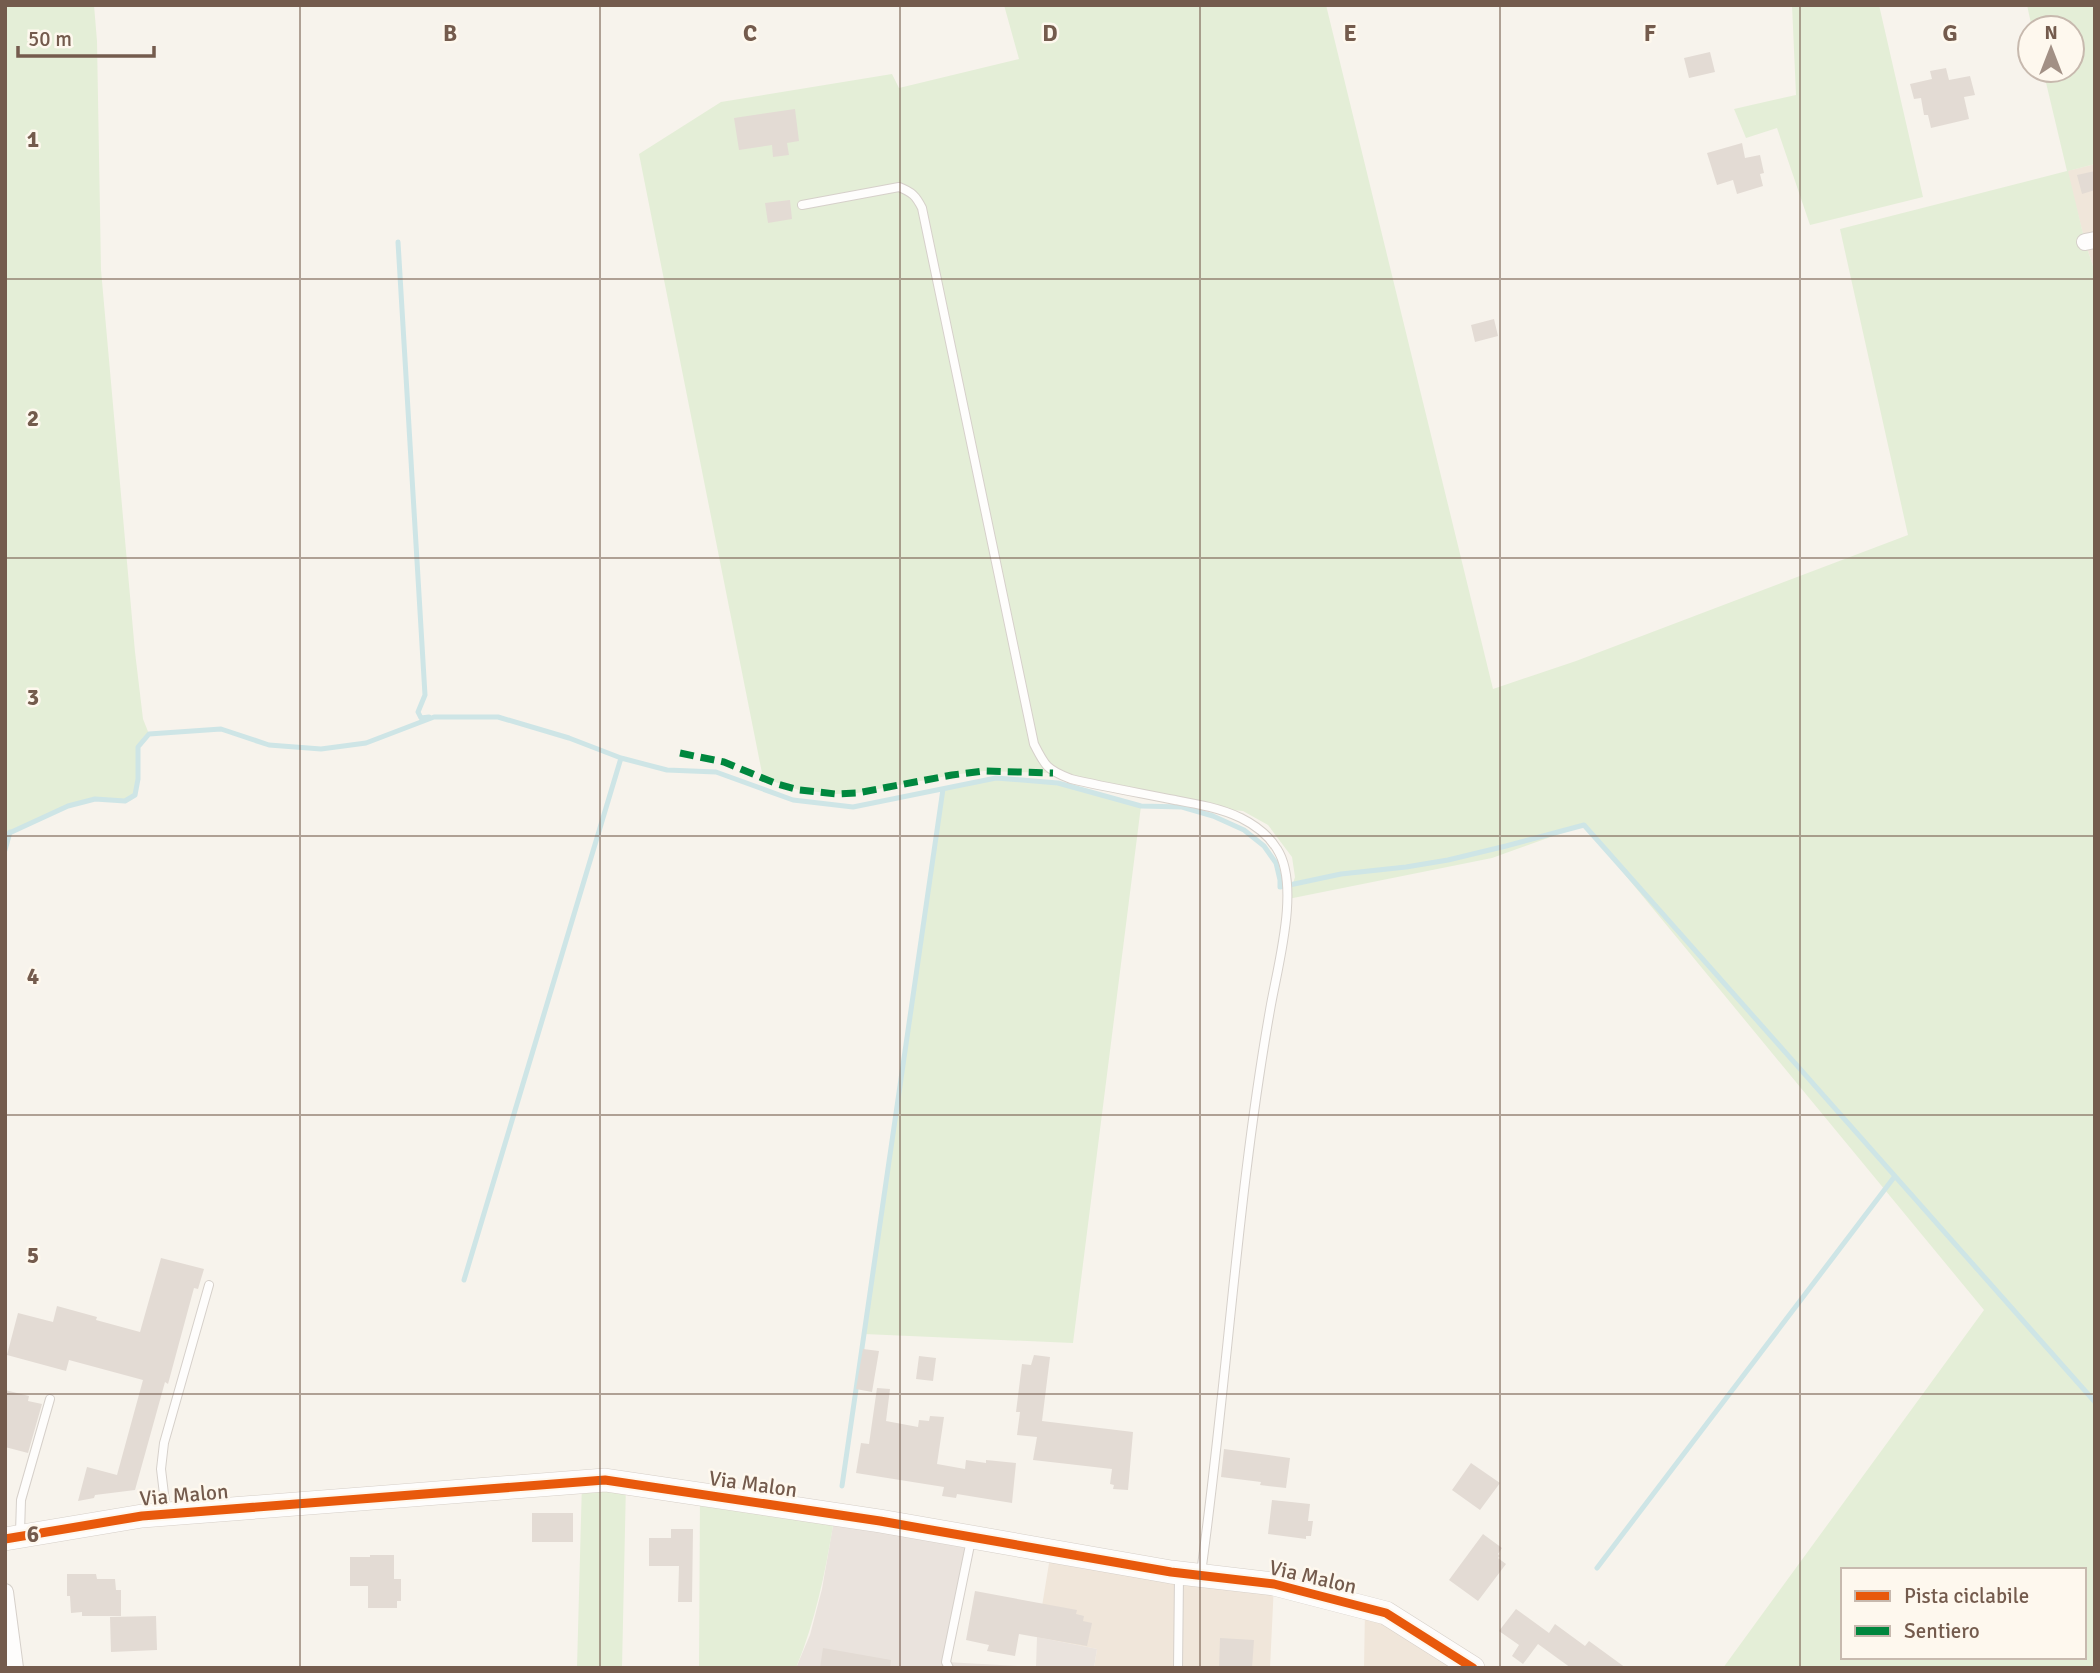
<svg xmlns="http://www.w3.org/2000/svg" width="2100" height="1673" font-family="Signika,sans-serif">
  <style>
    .residential { fill: #f0e6da }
    .industrial { fill: #eae3dd }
    .green { fill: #e4eed7; fill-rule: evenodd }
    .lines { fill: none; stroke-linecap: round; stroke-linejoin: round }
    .stream { stroke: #cee5e6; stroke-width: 5 }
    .building { fill: #e3dbd4 }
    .lane-casing { stroke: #d6d0ca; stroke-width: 10 }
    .street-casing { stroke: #d6d0ca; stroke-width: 18 }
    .secondary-casing { stroke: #d6cfc8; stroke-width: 24 }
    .lane { stroke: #fefdfc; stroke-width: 8 }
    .street { stroke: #fefdfc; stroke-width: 16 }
    .secondary { stroke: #fefdfc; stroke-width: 23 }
    .quiet { stroke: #00873e; stroke-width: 7; stroke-dasharray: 14 7; stroke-linecap: butt }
    .cycleway-casing { stroke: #fef8ee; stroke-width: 13 }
    .cycleway { stroke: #e8590c; stroke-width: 9 }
    .grid { fill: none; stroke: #745b4d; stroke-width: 2; stroke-opacity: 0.55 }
    .labels { text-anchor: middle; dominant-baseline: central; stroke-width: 5; stroke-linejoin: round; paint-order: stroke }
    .street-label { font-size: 21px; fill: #745b4d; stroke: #fef8ee }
    .grid-label { font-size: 23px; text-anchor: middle; font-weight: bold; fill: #745b4d; stroke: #fef8ee; stroke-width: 5; stroke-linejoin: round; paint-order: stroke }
  </style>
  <rect width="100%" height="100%" fill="#f7f3ec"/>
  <path class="residential" d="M2095,164V272L2085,242L2067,171Z
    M1051,1551L1274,1584L1270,1668H1094L1097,1649L1037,1637Z
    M1365,1608L1473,1668H1364Z"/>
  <path class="industrial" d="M835,1514L971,1537L946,1662L1036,1667L1037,1637L1097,1649L1094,1668H796L810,1635L822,1589Z"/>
  <path class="green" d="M5,5H94L97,41L101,270L135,652L143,719L149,734L138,747V779L135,795L125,801L95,799L68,806L5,835Z
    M1004,5H1326L1493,689L1576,661L1908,535L1840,229L2067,171L2043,70H2072V28H2032L2027,5H2095V164L2068,171L2085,242L2095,272V1668H1723L1984,1310L1584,825L1492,858L1288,899L1295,877L1292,857L1268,825L1243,811L1212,808L1053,773L984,771L952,775L857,793L836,794L799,790L763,778L639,154L721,102L892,74L899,88L1019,59ZM1843,1570H2084V1657H1843Z
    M1792,5H1879L1923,197L1810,225L1777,128L1746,138L1734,109L1796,95Z
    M996,778L1058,783L1141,806L1073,1343L864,1334L943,789Z
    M582,1482L626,1483L622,1668H577Z
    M700,1494L835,1514C826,1568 817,1617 796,1668H699Z"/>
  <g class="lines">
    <path class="stream" d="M398,242L425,695L418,712L421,718L429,717
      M5,835L68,806L95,799L125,801L135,795L138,779V747L149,734L221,729L269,745L321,749L366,743L434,717H498L569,738L621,758L667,770L716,772L793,800L853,807L996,778L1058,783L1141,806L1182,807L1213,816L1244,830L1264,846L1276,863L1280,880V887L1341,874L1406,867L1448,860L1506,846L1584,825L2095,1402
      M5,850L10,832
      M464,1280L621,758
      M842,1486L943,789
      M1597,1568L1895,1176"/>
  </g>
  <path class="building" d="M1710,52L1715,72L1689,78L1684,58Z
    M1946,68L1949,80L1970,76L1975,95L1964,97L1969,119L1931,128L1928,115H1924L1921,98L1914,99L1910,84L1932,79L1930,71Z
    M795,109L799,141L787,143L789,155L773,157L772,145L739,150L734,118Z
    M1742,143L1745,158L1760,155L1764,173L1760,174L1763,186L1737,194L1733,180L1717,185L1707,153Z
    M2095,171V190L2082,194L2077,175Z
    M790,200L792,219L768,223L765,203Z
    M1494,319L1498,336L1475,342L1471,325Z
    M161,1258L204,1269L198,1289L194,1288L168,1384L165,1382L135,1490L95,1495L94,1498L78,1501L87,1467L117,1475L143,1380L69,1360L66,1371L7,1355L18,1313L53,1322L57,1306L97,1317L96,1320L140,1332Z
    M863,1349L879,1351L872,1392L856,1389Z
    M1034,1355L1050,1357L1042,1421L1133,1432L1128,1490L1113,1489L1114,1485L1110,1484L1112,1469L1033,1460L1037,1437L1017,1435L1020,1412H1016L1022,1364L1031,1365Z
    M919,1356L936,1358L933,1381L916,1379Z
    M877,1388L890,1389L886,1421L918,1427L919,1420L929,1421L930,1416L944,1417L937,1464L965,1469L966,1460L986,1463V1460L1016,1463L1012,1503L957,1494L956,1498L942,1496L944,1487L856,1473L861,1443L869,1444Z
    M5,1390L29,1396L28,1401L42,1404L28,1453L5,1447Z
    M1224,1449L1290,1458L1286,1488L1260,1485L1261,1482L1221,1477Z
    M1471,1463L1500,1483L1480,1510L1452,1490Z
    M1272,1500L1310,1504L1308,1521H1313L1311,1536H1306V1539L1268,1534Z
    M532,1513H573V1542H532Z
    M671,1529H693L692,1602H678L679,1566H649V1538H671Z
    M1483,1534L1502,1548L1498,1554L1500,1556L1498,1558L1506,1564L1478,1601L1449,1580Z
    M370,1555H394V1579H401V1601H397V1608H368V1586H350V1557H370Z
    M67,1574H96L97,1579H115L116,1590H121V1616H82V1612L71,1613L70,1596H67Z
    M975,1591L1077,1610L1076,1614L1084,1616L1083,1621L1092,1623L1087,1646L1019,1634L1015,1656L987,1651L989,1645L966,1640Z
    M1516,1609L1549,1633L1555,1624L1585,1646L1589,1641L1626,1668H1571L1538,1644L1523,1664L1512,1656L1519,1645L1499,1631Z
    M156,1616L157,1650L111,1652L110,1617Z
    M1220,1638L1254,1640L1252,1668H1219Z
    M823,1648L891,1660L890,1668H820Z"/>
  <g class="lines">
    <defs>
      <path id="lane" d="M802,205L899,187C912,192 916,196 922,208L1034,744C1045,766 1047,770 1071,779C1105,787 1140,793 1175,800C1197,804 1220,808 1241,818C1255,825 1269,836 1277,849C1301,886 1277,968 1270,1010C1237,1196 1227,1386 1201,1573
        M166,1511L161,1469L164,1443L209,1285
        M20,1533L21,1500L50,1399
        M949,1668L946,1662L971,1540
        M1178,1668L1179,1576"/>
      <path id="street" d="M2085,242L2095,240
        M5,1592L15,1668"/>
      <path id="secondary" d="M5,1539L142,1516L605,1480L880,1521L1171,1572L1274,1584L1386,1613L1473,1668"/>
    </defs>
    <use href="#lane" class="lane-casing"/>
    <use href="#street" class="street-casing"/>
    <use href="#secondary" class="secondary-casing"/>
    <use href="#lane" class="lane"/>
    <use href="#street" class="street"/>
    <use href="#secondary" class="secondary"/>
    <path class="quiet" d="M680,753L724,762L777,784L799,790L836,794L857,793L952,775L984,771L1053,773"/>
    <defs>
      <path id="cycleway" d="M5,1539L142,1516L605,1480L880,1521L1171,1572L1274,1584L1386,1613L1473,1668"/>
    </defs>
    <use href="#cycleway" class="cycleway-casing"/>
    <use href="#cycleway" class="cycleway"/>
  </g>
  <path class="grid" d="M300,5V1668M600,5V1668M900,5V1668M1200,5V1668M1500,5V1668M1800,5V1668M5,279H2095M5,558H2095M5,836H2095M5,1115H2095M5,1394H2095"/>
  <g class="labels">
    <g class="street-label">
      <text transform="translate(753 1484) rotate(8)">Via Malon</text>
      <text transform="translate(184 1495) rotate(-5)">Via Malon</text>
      <text transform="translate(1313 1577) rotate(13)">Via Malon</text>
    </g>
  </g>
  <g class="grid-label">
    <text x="450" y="41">B</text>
    <text x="750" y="41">C</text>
    <text x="1050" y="41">D</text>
    <text x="1350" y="41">E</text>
    <text x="1650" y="41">F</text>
    <text x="1950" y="41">G</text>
    <text x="33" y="147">1</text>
    <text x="33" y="426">2</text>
    <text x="33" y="705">3</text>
    <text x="33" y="984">4</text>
    <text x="33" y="1263">5</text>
    <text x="33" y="1542">6</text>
  </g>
  <rect width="2100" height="1673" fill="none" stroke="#745b4d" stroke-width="14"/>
  <rect x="1841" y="1568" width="245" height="91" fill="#fef8ee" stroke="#c7b9ae" stroke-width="2"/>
  <rect x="1855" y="1591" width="35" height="10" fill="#e8590c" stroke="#c7b9ae" stroke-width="2"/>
  <text x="1904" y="1603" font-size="21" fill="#745b4d">Pista ciclabile</text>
  <rect x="1855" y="1626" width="35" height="10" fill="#00873e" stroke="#c7b9ae" stroke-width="2"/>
  <text x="1904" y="1638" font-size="21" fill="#745b4d">Sentiero</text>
  <g transform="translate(2051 49)"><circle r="33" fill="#fef8ee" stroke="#c7b9ae" stroke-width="2"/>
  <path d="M0-5L12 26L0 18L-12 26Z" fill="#a29085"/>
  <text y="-10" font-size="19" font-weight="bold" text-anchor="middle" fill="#745b4d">N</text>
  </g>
  <path d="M18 46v10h136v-10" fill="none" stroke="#745b4d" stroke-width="3.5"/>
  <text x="28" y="46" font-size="21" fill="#745b4d" stroke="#fef8ee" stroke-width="5" paint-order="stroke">50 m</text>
</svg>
